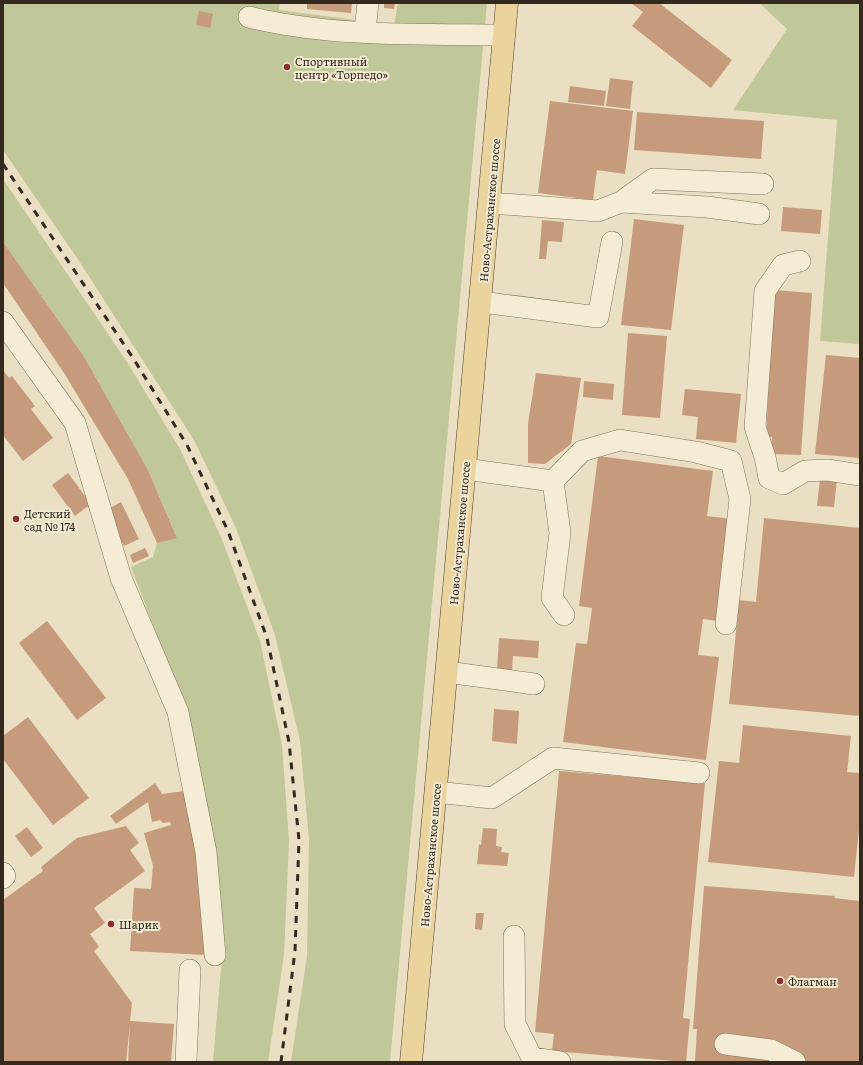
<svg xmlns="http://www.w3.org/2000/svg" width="863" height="1065" font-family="Literata,serif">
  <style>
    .green { fill: #c0c798 }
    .building { fill: #c59b7c }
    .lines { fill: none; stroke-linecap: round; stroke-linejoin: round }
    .minor-casing { stroke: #82715b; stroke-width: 22 }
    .major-casing { stroke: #503f2f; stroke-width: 23 }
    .minor { stroke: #f5ecd5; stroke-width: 21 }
    .major { stroke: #ead39d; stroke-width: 22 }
    .rail { stroke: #33291e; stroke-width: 3; stroke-dasharray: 7 7; stroke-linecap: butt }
    .poi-dot { fill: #8c3131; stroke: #f2e9d2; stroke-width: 1.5 }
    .labels { text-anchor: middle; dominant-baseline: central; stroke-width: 4; stroke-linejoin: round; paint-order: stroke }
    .poi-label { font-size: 11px; fill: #33291e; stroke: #f2e9d2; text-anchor: start }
    .street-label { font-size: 11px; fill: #33291e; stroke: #f2e9d2 }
  </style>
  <rect width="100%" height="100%" fill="#eadfc3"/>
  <path class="green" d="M3,3H280L279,10L394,25L398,3H487L390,1062H291L307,956L309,840L300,741L275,635L236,528L194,440L79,261L3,150Z
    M759,3H860V344L820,341L837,120L733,110L787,29Z
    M3,179L127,362L180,449L221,537L260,641L282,745L289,841L284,955L268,1062H213L222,956L185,709L131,567L153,557L157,543L177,537L148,470L83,355L3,242Z"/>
  <path class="building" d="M307,3H352L351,13L307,9Z
    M384,3H395L394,9L384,8Z
    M631,3H659L732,60L711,88L632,26L643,12Z
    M199,11L213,14L210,28L196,25Z
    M610,78L633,81L630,109L606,106Z
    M570,86L606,91L604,106L568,102Z
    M550,101L633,111L625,174L597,170L593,200L538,193Z
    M637,112L764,121L761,159L634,150Z
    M783,207L822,210L820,234L781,231Z
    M634,219L684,225L671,330L621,325Z
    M542,220L564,222L562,242L548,241L546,259H539Z
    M3,242L83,355L148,470L177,538L157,543L128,479L64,373L3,283Z
    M774,290L812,293L801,455L771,454L772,437L766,436Z
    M628,333L667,336L660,418L622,415Z
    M826,355L860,358V458L815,454Z
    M3,370L9,378L12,376L35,406L31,409L53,438L23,461L3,435Z
    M536,373L581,378L571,444L545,464L528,463V423Z
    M584,381L614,384L613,400L583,397Z
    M685,389L741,394L736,443L696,439L698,417L682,415Z
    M598,456L713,471L707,516L731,519L718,621L703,619L698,655L719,657L706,760L563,742L576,643L587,644L592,608L579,606Z
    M68,473L91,504L75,516L52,485Z
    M820,479L837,480L834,507L817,506Z
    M121,502L139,539L124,546L106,510Z
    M764,518L860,528V716L729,704L739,600L756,602Z
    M145,548L149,556L133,563L130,555Z
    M47,621L106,698L77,720L19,643Z
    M499,638L539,641L538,658L513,656L512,671L497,670Z
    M494,709L519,711L517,744L492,741Z
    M28,717L89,798L53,825L3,759V736Z
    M743,725L851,736L847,772L860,773V820L854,877L708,862L719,761L739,763Z
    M559,771L705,783L683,1018L690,1019L686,1062L552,1051L554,1034L535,1032Z
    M155,783L162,794L184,791L198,856L206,955L130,951L134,888L151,889L153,866L144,833L171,825L170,822L163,823L160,820L152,822L148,802L116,824L110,816Z
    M126,826L139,843L130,850L145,871L94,908L105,923L90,934L99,947L94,951L132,1003L130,1021L174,1024L171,1062H128L130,1024L126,1062H3V900L43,871L41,867L77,838Z
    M27,827L43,848L31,857L15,836Z
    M483,828L497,829L496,846L502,847L501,852L509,853L507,866L477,864L479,844L481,845Z
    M704,886L835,896L834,898L860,901V1062H695L697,1029H693Z
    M476,913H484L482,930L475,929Z"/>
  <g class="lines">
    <defs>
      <path id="minor" d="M249,17C330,37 421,34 504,35
        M365,31L368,3
        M621,202L707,207L759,214
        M490,203L598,211L621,202L653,179L763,184
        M800,261L783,265L765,291L755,427L765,457L769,478L783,484L805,471L827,470L860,475
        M481,302L598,317L612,242
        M3,322L75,423L121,578L178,712L206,852L215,955
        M465,469L553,481
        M564,615L552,598L560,533L553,481L582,451L620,440L696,452L731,461L740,499L726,624
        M447,672L534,684
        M436,792L492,798L553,758L699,773
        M3,873L5,876L3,878
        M514,936L515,1024L532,1058L560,1062
        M725,1044L771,1050L795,1062
        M186,1062L190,970"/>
      <path id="major" d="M411,1062L507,3"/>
    </defs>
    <use href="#minor" class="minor-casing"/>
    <use href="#major" class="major-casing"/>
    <use href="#minor" class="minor"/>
    <use href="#major" class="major"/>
    <path class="rail" d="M3,164L133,358L187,445L228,531L267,638L289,742L299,840L295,951L281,1062"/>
  </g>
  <g class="poi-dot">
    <circle cx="287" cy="67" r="4"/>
    <circle cx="16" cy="519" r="4"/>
    <circle cx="111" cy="924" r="4"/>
    <circle cx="780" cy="981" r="4"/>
  </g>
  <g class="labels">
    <g class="poi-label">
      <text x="295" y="61">Спортивный<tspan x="295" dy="13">центр «Торпедо»</tspan></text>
      <text x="24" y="513">Детский<tspan x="24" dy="13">сад № 174</tspan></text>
      <text x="119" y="924">Шарик</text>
      <text x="788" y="981">Флагман</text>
    </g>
    <g class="street-label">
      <text transform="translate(489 210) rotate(-85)">Ново-Астраханское шоссе</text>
      <text transform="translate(459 533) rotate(-85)">Ново-Астраханское шоссе</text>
      <text transform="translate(430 855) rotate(-85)">Ново-Астраханское шоссе</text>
    </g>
  </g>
  <rect width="863" height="1065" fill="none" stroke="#33291e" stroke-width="8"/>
</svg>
